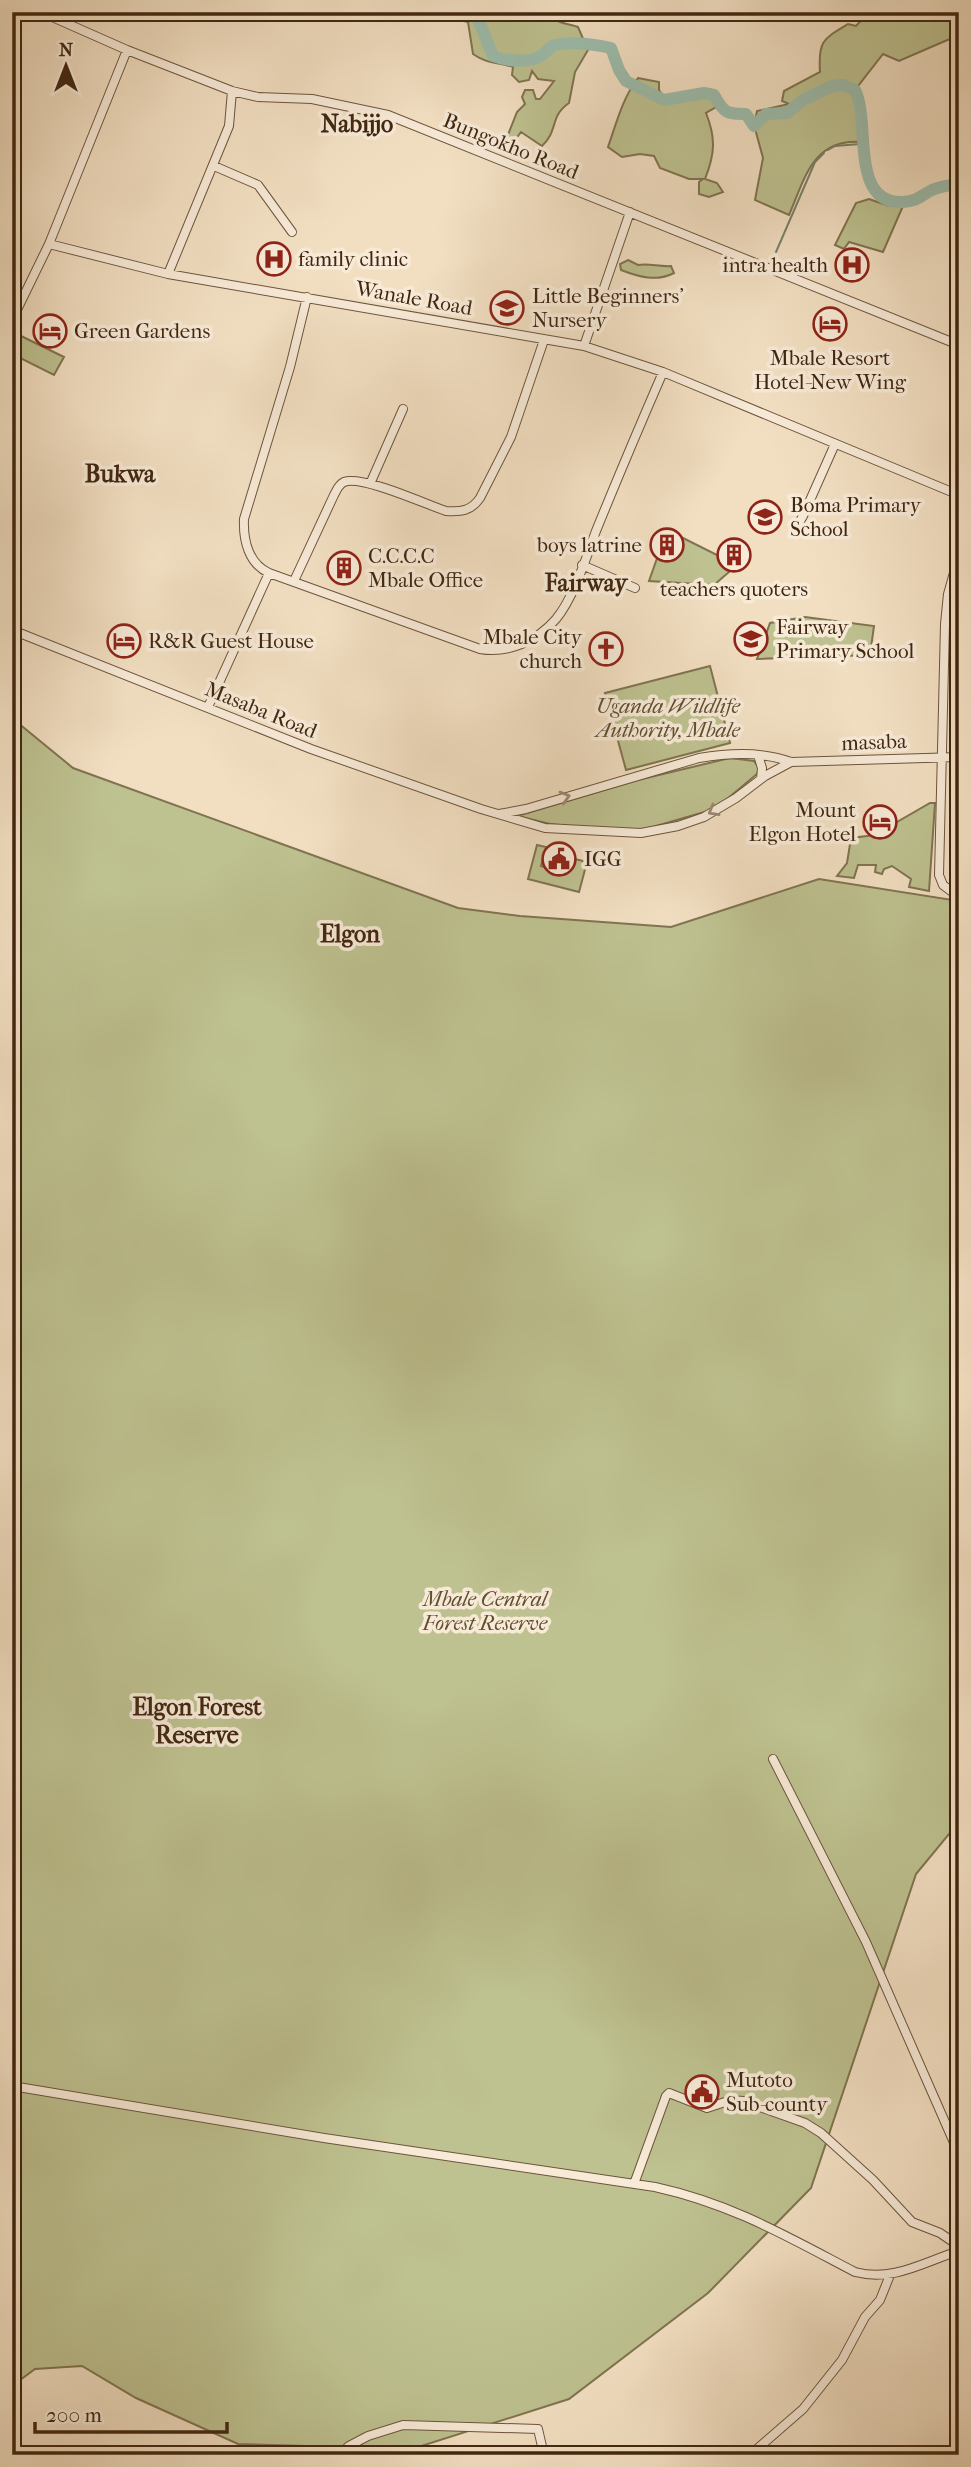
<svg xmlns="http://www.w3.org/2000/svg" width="971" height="2467" font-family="'IM FELL French Canon',serif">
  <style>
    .green { fill: #bec190; stroke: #807450; stroke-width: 2 }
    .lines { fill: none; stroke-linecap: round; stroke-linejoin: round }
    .stream { stroke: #78816e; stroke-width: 2 }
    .river { stroke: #9cbdac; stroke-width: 12 }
    .minor-casing { stroke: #6d553d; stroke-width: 10 }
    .minor { stroke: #f7ead7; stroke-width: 8 }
    .oneway { stroke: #9c8874 }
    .labels { text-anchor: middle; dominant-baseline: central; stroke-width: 7; stroke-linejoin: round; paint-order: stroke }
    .street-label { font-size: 21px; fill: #412711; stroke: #f7ead7 }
    .poi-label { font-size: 21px; fill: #412711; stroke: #f7ead7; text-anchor: start }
    .park-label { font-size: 21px; font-style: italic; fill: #604e31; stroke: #f7ead7 }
    .quarter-label { font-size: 24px; font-weight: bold; fill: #412711; stroke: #f7ead7 }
  </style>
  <rect width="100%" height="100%" fill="#f2dfc2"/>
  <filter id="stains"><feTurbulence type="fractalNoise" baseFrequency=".00286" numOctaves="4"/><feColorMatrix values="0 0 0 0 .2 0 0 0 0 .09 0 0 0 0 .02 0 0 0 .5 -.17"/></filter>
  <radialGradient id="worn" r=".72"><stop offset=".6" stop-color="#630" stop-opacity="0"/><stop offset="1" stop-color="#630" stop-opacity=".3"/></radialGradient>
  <path class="green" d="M445,12H488L497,16L501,12H521L522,15L532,18C544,10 549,17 560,22C565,24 573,25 578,27L588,50L575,72L569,103C549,117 559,130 542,146L521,132L518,136L514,148L508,151L504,145L517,112L525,104L522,97L525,90H533L536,99H540L554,81L538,79L532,71L529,80L519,82L512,75L513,67C498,62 487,64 473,54L468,22L452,18Z
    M869,12H941L959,29V35L899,61L883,54L855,90L862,142C813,138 805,178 789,215L755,200L763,158L754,125L757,111L789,104L782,101L784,91L820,72C818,41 823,39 848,24L856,26Z
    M638,78L659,82V90L664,97L694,100L712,91L723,103L706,113C716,138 715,154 705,179L717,183L723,192L709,197L699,194V182L703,179H689L660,168L654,156L640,154L622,157L608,147C616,124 623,97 638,78Z
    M869,199L889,206H903L883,252L849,242L844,249L835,245L856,203Z
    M628,260L638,265C649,263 660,267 671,266L674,273C657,282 639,277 621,270L620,264Z
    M19,335L64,357L54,375L12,354V348Z
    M667,530L737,565L714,585L649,581Z
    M805,617L874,626L870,655L757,659L770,623Z
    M710,666L730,743L626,770L605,693Z
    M12,718L73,768L458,908L520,916L671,927L819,879L959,901V1822L916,1874L811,2188L708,2293L569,2399L412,2449L238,2444L136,2398L82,2366L35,2369L12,2386Z
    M730,758L754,761L759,768L757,774L715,809L642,830L597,829L550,824L517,816L638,780Z
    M930,803H935L929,891L909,887L911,879L892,866L884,869L882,874L875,872L876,865H858L854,878L837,876L847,863L851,838L875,835L876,830H883Z
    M537,845L546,847L541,866L559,871L560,868L563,869L567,857L587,862L579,892L528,879Z"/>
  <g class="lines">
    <path class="stream" d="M828,150L835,146L860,144
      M776,252L815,162L824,153"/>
    <path class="river" d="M484,12L478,19L493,56C506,61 530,64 542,55C547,52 549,47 555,45C573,41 593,44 611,48L619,70L626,81L664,100L704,93L714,95C724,113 726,114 746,114L754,126L766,114L787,113L803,100L832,86L843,85L855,90C871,121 849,205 903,202C918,201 920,196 932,190C941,186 950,185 959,184"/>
    <defs>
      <path id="minor" d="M41,12L127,50L232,91L258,97L312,99L388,115L959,345
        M214,166L258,185L292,232
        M49,244L168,274L584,346L663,372L959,495
        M168,274L229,126L232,91
        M307,297L290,367L244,519C243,541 249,564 269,573L480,649C508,654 537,641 556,619C574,597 586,558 596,531C618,477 640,425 663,372
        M12,320L49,244L127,50
        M584,346L630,212
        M370,484L403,409
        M793,533L803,516L835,444
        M959,555L948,594L945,624L939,875L943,885L959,897
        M582,565L635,588
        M294,581L334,495C337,490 338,485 344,482C362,475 425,504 446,511C461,512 471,511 480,498L511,437L544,340
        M12,630L311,749L481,809L545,828L641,833L678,826L704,817L736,798L765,776L791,762
        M208,707L269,573
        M758,755L762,768L761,779
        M499,814L526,809L699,758C729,753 762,751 791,762L959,757
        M773,1759L866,1942L959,2154
        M12,2086L324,2138L655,2187C732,2204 786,2236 855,2272C894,2282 923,2262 959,2251
        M634,2184L666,2096L669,2093L707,2108L731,2100L743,2101L805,2123L821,2133L873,2180L912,2222L940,2233L959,2246
        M339,2455L349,2446L368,2436L403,2425L538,2429L544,2455
        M750,2455L803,2409L842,2360L865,2317L880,2300L890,2275"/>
    </defs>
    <use href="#minor" class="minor-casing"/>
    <use href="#minor" class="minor"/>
  </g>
  <defs><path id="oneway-chevron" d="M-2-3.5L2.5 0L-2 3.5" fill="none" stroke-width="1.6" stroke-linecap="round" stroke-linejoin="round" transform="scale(1.75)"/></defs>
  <g class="oneway">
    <use href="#oneway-chevron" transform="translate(565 797) rotate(-16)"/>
    <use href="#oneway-chevron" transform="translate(713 811) rotate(150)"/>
  </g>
  <defs>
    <symbol id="hospital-ring" viewBox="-11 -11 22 22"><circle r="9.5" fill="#f7ead7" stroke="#8f2418" stroke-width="1.5"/><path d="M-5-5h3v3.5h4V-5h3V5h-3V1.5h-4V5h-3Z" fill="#8f2418"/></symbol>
    <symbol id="school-ring" viewBox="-11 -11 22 22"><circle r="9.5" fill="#f7ead7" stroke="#8f2418" stroke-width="1.5"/><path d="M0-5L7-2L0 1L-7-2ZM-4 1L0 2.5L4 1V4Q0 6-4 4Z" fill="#8f2418"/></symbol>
    <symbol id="hotel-ring" viewBox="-11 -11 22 22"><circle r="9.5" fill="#f7ead7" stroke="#8f2418" stroke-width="1.5"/><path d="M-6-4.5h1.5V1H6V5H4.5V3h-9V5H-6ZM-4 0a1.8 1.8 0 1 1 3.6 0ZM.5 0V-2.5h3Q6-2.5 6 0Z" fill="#8f2418"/></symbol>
    <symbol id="building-ring" viewBox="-11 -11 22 22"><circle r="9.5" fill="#f7ead7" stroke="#8f2418" stroke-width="1.5"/><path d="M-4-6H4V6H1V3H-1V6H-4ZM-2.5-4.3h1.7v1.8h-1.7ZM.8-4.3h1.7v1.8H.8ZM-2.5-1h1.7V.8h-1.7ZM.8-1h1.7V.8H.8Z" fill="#8f2418"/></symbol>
    <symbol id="church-ring" viewBox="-11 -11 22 22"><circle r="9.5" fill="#f7ead7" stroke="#8f2418" stroke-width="1.5"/><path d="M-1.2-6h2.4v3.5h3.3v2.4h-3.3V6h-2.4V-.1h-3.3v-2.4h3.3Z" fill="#8f2418"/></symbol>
    <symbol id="civic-ring" viewBox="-11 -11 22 22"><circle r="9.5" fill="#f7ead7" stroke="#8f2418" stroke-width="1.5"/><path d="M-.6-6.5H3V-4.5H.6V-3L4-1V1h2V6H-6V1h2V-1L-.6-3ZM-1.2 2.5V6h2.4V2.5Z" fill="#8f2418"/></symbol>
  </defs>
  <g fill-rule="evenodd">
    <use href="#hospital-ring" x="255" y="240" width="38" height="38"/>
    <use href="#hospital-ring" x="833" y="246" width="38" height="38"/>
    <use href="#school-ring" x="488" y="289" width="38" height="38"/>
    <use href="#hotel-ring" x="811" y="305" width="38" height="38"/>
    <use href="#hotel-ring" x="31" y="312" width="38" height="38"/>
    <use href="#school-ring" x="746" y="498" width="38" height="38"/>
    <use href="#building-ring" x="648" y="526" width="38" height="38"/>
    <use href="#building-ring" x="715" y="536" width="38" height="38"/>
    <use href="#building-ring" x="325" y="549" width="38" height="38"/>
    <use href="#school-ring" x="732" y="620" width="38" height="38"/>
    <use href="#hotel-ring" x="105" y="622" width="38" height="38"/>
    <use href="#church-ring" x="587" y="630" width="38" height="38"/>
    <use href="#hotel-ring" x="861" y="803" width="38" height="38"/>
    <use href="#civic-ring" x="540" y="840" width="38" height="38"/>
    <use href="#civic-ring" x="683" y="2073" width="38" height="38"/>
  </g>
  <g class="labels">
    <g class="street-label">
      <text transform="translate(511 146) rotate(22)">Bungokho Road</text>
      <text transform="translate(414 298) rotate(10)">Wanale Road</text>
      <text transform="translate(261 710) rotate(22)">Masaba Road</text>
      <text transform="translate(874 742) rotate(-2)">masaba</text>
    </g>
    <g class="poi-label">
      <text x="298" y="259">family clinic</text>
      <text x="828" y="265" text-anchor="end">intra health</text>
      <text x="532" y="296">Little Beginners'<tspan x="532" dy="24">Nursery</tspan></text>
      <text x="74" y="331">Green Gardens</text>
      <text x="830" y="358" text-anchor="middle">Mbale Resort<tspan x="830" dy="24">Hotel-New Wing</tspan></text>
      <text x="790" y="505">Boma Primary<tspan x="790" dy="24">School</tspan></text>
      <text x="642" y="545" text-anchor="end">boys latrine</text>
      <text x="368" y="556">C.C.C.C<tspan x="368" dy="24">Mbale Office</tspan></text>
      <text x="734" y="589" text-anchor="middle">teachers quoters</text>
      <text x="776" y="627">Fairway<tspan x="776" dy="24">Primary School</tspan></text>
      <text x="582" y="637" text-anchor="end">Mbale City<tspan x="582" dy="24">church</tspan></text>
      <text x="148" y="641">R&amp;R Guest House</text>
      <text x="856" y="810" text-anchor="end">Mount<tspan x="856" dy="24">Elgon Hotel</tspan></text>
      <text x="584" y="859">IGG</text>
      <text x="726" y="2080">Mutoto<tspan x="726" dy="24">Sub-county</tspan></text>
    </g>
    <g class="park-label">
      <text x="668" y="706">Uganda Wildlife<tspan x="668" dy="24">Authority, Mbale</tspan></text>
      <text x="485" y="1599">Mbale Central<tspan x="485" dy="24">Forest Reserve</tspan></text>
    </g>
    <g class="quarter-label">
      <text x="357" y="124">Nabijjo</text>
      <text x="120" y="474">Bukwa</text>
      <text x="586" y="583">Fairway</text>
      <text x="350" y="934">Elgon</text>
      <text x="197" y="1707">Elgon Forest<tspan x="197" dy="28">Reserve</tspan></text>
    </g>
  </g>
  <rect width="971" height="2467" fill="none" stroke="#f2dfc2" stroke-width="42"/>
  <rect x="14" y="14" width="943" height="2439" fill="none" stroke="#412711" stroke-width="3.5"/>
  <rect x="21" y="21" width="929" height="2425" fill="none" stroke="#412711" stroke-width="2"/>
  <g transform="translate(66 66)" stroke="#f7ead7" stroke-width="5" paint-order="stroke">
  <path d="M0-5L12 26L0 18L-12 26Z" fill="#412711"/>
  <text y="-10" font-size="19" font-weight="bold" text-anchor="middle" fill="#412711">N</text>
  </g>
  <path d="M35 2422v10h192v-10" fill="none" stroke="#412711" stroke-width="3.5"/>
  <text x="46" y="2422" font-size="21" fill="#412711" stroke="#f7ead7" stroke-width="5" paint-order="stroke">200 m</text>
  <rect width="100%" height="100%" filter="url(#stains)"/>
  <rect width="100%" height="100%" fill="url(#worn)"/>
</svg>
